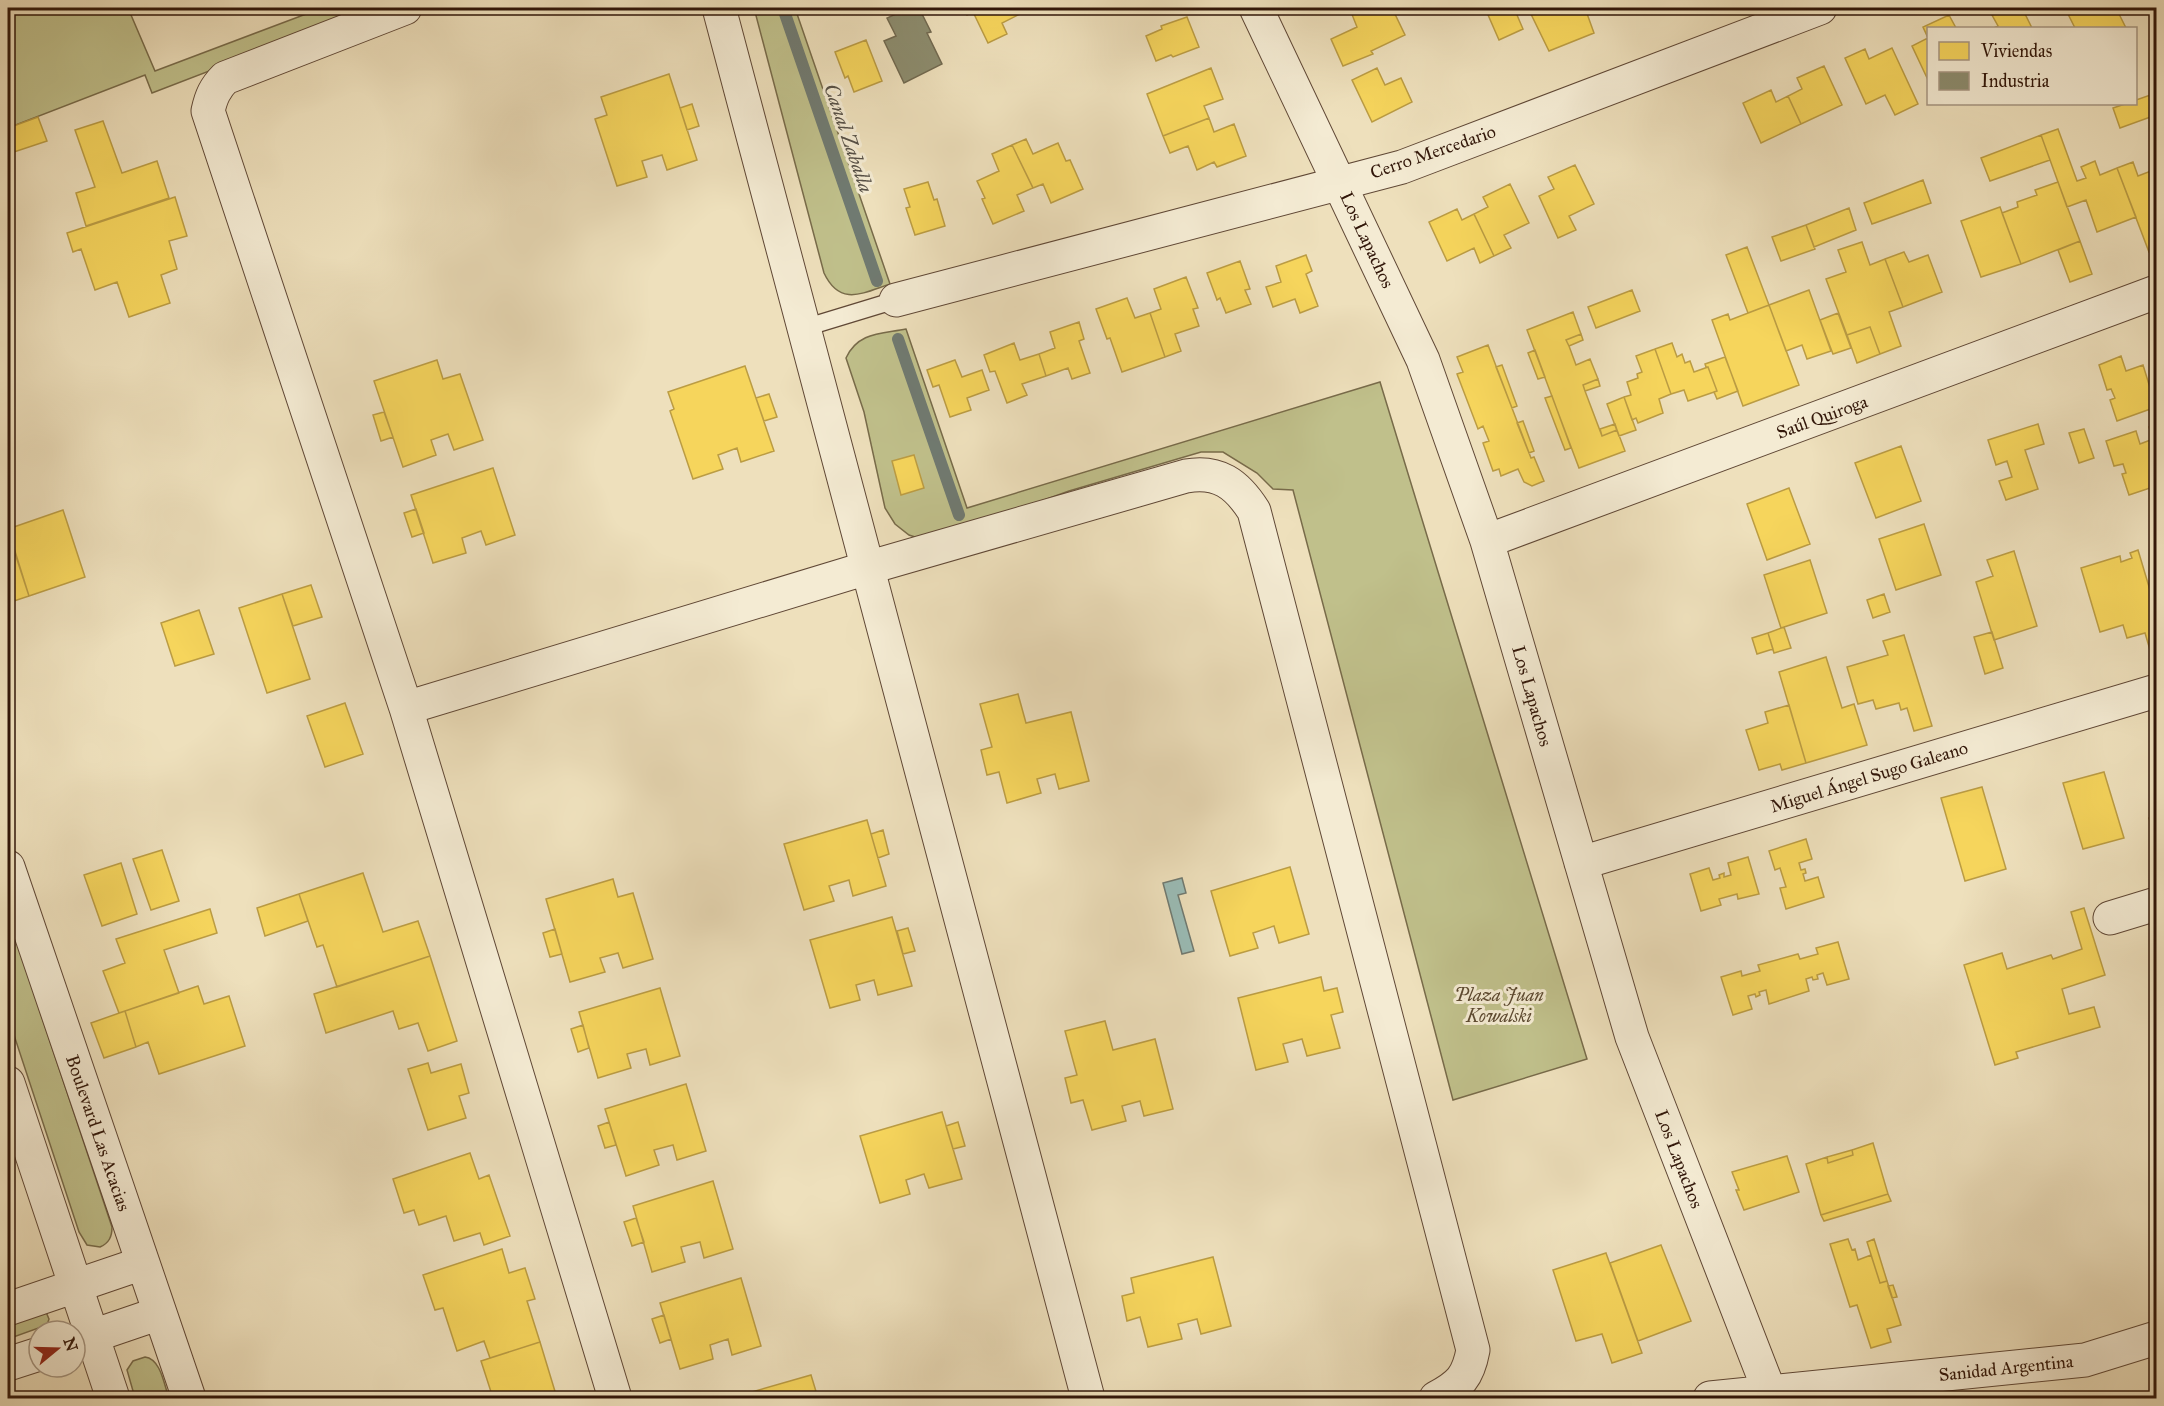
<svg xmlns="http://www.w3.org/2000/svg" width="2164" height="1406" font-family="'IM FELL Great Primer',serif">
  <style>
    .green { fill: #c0c08b; stroke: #786b4a; stroke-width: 1.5 }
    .water { fill: #9abcb6; stroke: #707a71; stroke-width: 1.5 }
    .homes { fill: #f6d55c; stroke: #bb9c43; stroke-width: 1.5 }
    .industry { fill: #8c8c6e; stroke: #716950; stroke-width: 1.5 }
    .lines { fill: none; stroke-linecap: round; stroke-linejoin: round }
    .stream { stroke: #707a71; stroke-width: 12 }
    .service-casing { stroke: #604836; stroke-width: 19 }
    .minor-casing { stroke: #604836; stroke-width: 35 }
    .service { stroke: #f4ebd3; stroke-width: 16 }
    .minor { stroke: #f4ebd3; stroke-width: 33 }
    .labels { text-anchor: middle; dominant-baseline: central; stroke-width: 6; stroke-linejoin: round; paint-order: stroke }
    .street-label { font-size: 18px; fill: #311609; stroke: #f4ebd3 }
    .park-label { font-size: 18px; font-style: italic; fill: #5c4930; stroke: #f4ebd3 }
    .water-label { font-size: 20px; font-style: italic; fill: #565046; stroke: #f4ebd3 }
  </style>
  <rect width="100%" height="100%" fill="#eee0bc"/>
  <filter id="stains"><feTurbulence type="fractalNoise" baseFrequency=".00333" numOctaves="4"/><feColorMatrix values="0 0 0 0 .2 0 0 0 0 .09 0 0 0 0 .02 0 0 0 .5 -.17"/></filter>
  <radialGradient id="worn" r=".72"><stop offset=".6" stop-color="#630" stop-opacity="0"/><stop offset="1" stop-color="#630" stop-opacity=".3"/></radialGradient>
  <path class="green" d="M8,8H128L155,71L322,8H373L152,93L145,75L8,128Z
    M754,8H795L890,284C863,293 840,307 824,273Z
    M906,329L967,508L1380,382L1587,1059L1453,1100L1293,490L1273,489L1257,473L1223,452H1201L1069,491L983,522L921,539L909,535L895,524L885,508L864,412L846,358C858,332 881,334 906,329Z
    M8,915L112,1227C112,1237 109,1243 100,1247L87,1245L79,1232L8,1017Z
    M46,1312L49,1319L47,1325L8,1339V1321Z
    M145,1357C161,1359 164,1385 169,1398H135L127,1370L133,1361Z"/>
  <path class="water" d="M1182,878L1186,893L1178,895L1194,951L1182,954L1163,883Z"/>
  <path class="homes" d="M964,8H1020L1022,13L1002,23L1007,34L988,43L973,12L967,15Z
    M1360,8H1392L1405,35L1371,51L1373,54L1343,66L1331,39L1357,27L1351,12Z
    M1485,8H1514L1523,29L1499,40Z
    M1528,8H1585L1594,33L1549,51Z
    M2008,8H2022L2032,28H1994L1998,26L1992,15Z
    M2065,8H2116L2126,28H2075Z
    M1949,15L1956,28H1928V80L1912,46L1928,38L1923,27Z
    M1187,17L1199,47L1173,57L1171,55L1156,61L1146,36L1162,29L1161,26Z
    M866,40L882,81L854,92L848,76L845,78L835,52Z
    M1892,48L1918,104L1895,115L1885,95L1866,104L1845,58L1865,49L1869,59Z
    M1824,66L1842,105L1801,124L1788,96L1802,89L1797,78Z
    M1211,68L1223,99L1204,106L1209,118L1163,136L1147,94Z
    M1377,68L1385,85L1401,78L1412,102L1372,122L1352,80Z
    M669,74L697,160L667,170L662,155L642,161L647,177L617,186L595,119L607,115L601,97Z
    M1771,90L1776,102L1788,96L1801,124L1761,143L1743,103Z
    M2156,93V115L2120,128L2113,108L2125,104H2136V100Z
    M692,104L699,126L687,130L680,108Z
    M38,117L47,141L8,154V128Z
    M1209,118L1214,132L1234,124L1246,156L1217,167L1214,162L1197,170L1188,146L1170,153L1163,136Z
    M103,121L122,173L157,161L169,198L86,226L76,193L95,187L75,130Z
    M2058,129L2077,181L2086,178L2081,167L2095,161L2100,175L2117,168L2136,217L2097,232L2086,200L2067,207L2041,135Z
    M2041,135L2050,160L1990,181L1981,158Z
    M1026,139L1033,154L1058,143L1066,161L1070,160L1083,189L1051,203L1043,184L1033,188L1012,145Z
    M1012,145L1033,188L1017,195L1024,211L993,224L982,199L985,198L977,181L999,171L992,154Z
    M2133,162L2138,176L2156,169V250L2149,252L2117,168Z
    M1575,165L1594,204L1569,216L1576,230L1558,238L1539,196L1554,189L1548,177Z
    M1923,180L1931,203L1872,224L1864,203Z
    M928,182L934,200L937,199L945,226L915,235L906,208L910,207L904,189Z
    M2058,182L2080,241L2021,264L2002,213L2018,207L2017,202L2037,195L2035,190Z
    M1510,184L1529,223L1504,235L1511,248L1494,256L1474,214L1488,207L1483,197Z
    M175,197L187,236L169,241L177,269L161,275L170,303L129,317L117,282L95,290L81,249L73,252L67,233Z
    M2000,207L2021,264L1981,277L1961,221Z
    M1849,208L1856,230L1814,247L1806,225Z
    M1457,209L1462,220L1474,214L1494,256L1480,263L1474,248L1447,261L1429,222Z
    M1806,225L1815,249L1781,261L1772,237Z
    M2080,241L2092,274L2070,282L2058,250Z
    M1862,242L1870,265L1885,259L1903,307L1889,312L1901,346L1880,354L1870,327L1847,335L1826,279L1846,272L1838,250Z
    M1747,247L1769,305L1748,313L1726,255Z
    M1904,252L1909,262L1928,255L1942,292L1903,307L1885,259Z
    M1306,255L1312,271L1306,274L1318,306L1300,313L1295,299L1273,307L1266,287L1281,282L1276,266Z
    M1240,261L1250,289L1245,290L1251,304L1226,313L1220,298L1217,300L1207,273Z
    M1186,277L1198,308L1193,309L1199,326L1175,334L1181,351L1165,357L1150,313L1161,309L1154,289Z
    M1632,290L1640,311L1596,328L1588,307Z
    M1809,290L1831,351L1807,359L1802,345L1786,351L1769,305Z
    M1127,298L1135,318L1150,313L1165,357L1122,372L1110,338L1107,339L1096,309Z
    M1769,305L1799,385L1743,406L1712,320L1728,314L1730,320Z
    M1573,312L1581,334L1566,340L1569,346L1576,365L1590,359L1598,379L1583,385L1585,391L1602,436L1617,430L1625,451L1579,468L1527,330Z
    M1838,313L1851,348L1833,354L1820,320Z
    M1079,322L1084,339L1079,341L1090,373L1072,379L1068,368L1046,376L1039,354L1055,348L1050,332Z
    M1870,327L1880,354L1857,363L1847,335Z
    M1581,334L1583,340L1569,346L1566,340Z
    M1014,343L1020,360L1039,354L1046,376L1022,384L1027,395L1007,403L995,371L990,372L984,355Z
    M1672,343L1677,357L1682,354L1685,363L1690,361L1694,372L1708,367L1717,391L1688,401L1684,390L1671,394L1655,349Z
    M1488,345L1531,458L1534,457L1544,481L1532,486L1524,482L1518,469L1501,476L1499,469L1493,471L1483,443L1489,441L1483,426L1478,429L1457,374L1463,372L1457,357Z
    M1655,349L1671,394L1659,399L1663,413L1638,423L1636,418L1632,420L1624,397L1631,395L1627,382L1638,378L1637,374L1642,372L1636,356Z
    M1535,350L1545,377L1538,379L1528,353Z
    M2121,356L2126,371L2143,365L2156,407L2117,421L2110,400L2115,398L2111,389L2107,390L2099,365Z
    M1725,357L1738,391L1717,399L1714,392L1717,391L1708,367H1706L1705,364Z
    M437,360L443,379L460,374L483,440L454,450L448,434L431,440L436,455L403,467L374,381Z
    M955,360L962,377L982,370L989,390L967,398L971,410L950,417L939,385L933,387L927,370Z
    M1502,365L1517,406L1512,408L1496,367Z
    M745,366L774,451L741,462L737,448L718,455L723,469L693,479L670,411L674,409L668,392Z
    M1598,379L1600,386L1585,391L1583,385Z
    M769,394L777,417L764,421L756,398Z
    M1552,396L1571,448L1565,450L1545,398Z
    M1624,397L1636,430L1619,436L1607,404Z
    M384,412L393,437L381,441L373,415Z
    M1523,421L1534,451L1529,453L1517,423Z
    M1615,424L1617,430L1602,436L1600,429Z
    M2038,424L2044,444L2025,450L2038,489L2006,500L1999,481L2012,477L2007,461L1996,465L1988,440Z
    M2156,424V486L2129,495L2122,474L2126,473L2123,464L2114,466L2106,441L2136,431L2140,444L2153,439L2149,427Z
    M2084,429L2094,458L2079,463L2069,433Z
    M1901,446L1921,501L1876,518L1855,463Z
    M914,455L924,488L901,495L892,461Z
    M493,468L515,535L486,545L481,531L462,538L466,553L433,563L411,495Z
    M1789,488L1810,544L1767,560L1747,504Z
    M416,509L424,533L412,537L404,513Z
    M63,510L85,577L29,596L8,529Z
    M1924,524L1941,575L1896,590L1879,539Z
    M8,532L29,596L8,603Z
    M2138,550L2156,610V659L2153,660L2145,633L2127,638L2123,625L2100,632L2081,568L2120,556L2121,562L2132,558L2130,553Z
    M2014,551L2037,626L1994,640L1976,582L1993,576L1987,560Z
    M1810,560L1827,613L1781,628L1764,575Z
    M311,585L322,617L293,626L282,594Z
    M282,594L310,679L267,693L239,608Z
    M1884,594L1890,612L1873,618L1867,600Z
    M199,610L214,654L175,666L161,623Z
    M1784,627L1791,648L1774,653L1768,633Z
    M1992,632L2003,668L1985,674L1974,637Z
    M1768,633L1773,649L1757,654L1752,638Z
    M1904,635L1932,726L1914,731L1907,708L1901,710L1899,703L1876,709L1873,700L1858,704L1847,667L1888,655L1883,641Z
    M1826,657L1842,708L1854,704L1867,745L1806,763L1779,672Z
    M1018,694L1026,723L1071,712L1089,781L1059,789L1055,774L1037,779L1041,793L1007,803L999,772L987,775L981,750L992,747L980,704Z
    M345,703L363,754L325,767L307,716Z
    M1789,705L1806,763L1782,770L1780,764L1759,770L1746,730L1768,723L1765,712Z
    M2104,772L2124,838L2083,849L2063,783Z
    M2156,783V798H2155L2150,785Z
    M1982,787L2006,869L1965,881L1941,798Z
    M2156,816V844L2149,818Z
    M867,820L886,886L853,896L849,880L829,886L834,901L804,910L784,844Z
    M883,830L889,854L878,858L871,834Z
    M1806,839L1812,859L1799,863L1801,870L1805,869L1806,873L1803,874L1805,881L1818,877L1824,897L1786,909L1780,888L1786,887L1780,868L1775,870L1769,851Z
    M162,850L179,901L151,910L133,859Z
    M1748,857L1759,894L1738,899L1737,894L1719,899L1721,905L1701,911L1690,874L1709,868L1713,880L1720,878L1719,875L1724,873V877L1731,875L1728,863Z
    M121,863L137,914L102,926L84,875Z
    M1290,867L1309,934L1279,943L1274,926L1253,933L1258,948L1230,956L1211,891Z
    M363,873L383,932L418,921L430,956L337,987L323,945L317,947L299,894Z
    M613,879L618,897L633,893L653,959L623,968L618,953L600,958L605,972L570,982L546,899Z
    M299,894L308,921L265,936L257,908Z
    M2084,908L2105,975L2062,989L2069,1014L2094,1007L2100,1027L2016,1052L2018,1058L1995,1065L1964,965L2002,953L2007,969L2051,955L2053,959L2082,949L2071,912Z
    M210,909L217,933L164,950L179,993L119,1013L103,971L125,963L116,939Z
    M892,917L912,986L878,995L874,980L856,985L860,1000L830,1008L810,940Z
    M908,928L915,951L903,954L897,931Z
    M555,929L562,954L550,957L543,933Z
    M1838,942L1849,979L1827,985L1823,973L1817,975L1818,979L1813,980L1812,977L1806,979L1809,991L1769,1004L1766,990L1759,992L1760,995L1756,997L1755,994L1748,996L1752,1009L1733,1015L1721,977L1741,971L1742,976L1760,971L1758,965L1798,954L1800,959L1818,954L1816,948Z
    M430,956L457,1041L428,1051L418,1023L399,1029L393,1011L326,1033L314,994Z
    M1321,977L1324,991L1337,988L1343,1012L1331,1015L1340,1048L1307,1056L1302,1039L1283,1044L1288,1062L1256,1070L1238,998Z
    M198,986L204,1004L229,996L245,1046L159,1074L148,1042L136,1047L125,1011Z
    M660,988L680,1056L650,1065L646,1049L627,1054L631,1068L598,1078L579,1012Z
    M125,1011L136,1047L104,1058L91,1023Z
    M1105,1021L1113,1050L1155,1039L1173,1109L1144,1116L1140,1101L1122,1106L1126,1121L1092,1130L1083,1100L1071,1103L1065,1078L1077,1075L1065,1031Z
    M583,1025L589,1048L578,1052L571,1029Z
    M428,1063L431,1073L461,1064L469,1093L459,1096L466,1118L428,1130L408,1069Z
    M686,1084L706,1151L677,1160L673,1145L654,1150L659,1165L626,1176L605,1109Z
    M942,1112L962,1179L929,1188L924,1174L906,1180L910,1194L880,1203L860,1136Z
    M609,1122L616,1145L605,1148L598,1126Z
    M958,1122L965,1146L953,1149L946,1126Z
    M1873,1143L1888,1194L1821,1215L1806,1164L1827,1157L1828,1163L1853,1155L1852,1150Z
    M1852,1150L1853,1155L1828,1163L1827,1157Z
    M470,1153L479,1179L489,1175L510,1236L484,1245L480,1233L454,1241L446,1216L419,1225L414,1210L404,1213L393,1179Z
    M1787,1156L1799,1192L1744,1210L1736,1190H1739L1732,1172Z
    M713,1181L733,1249L704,1258L700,1242L681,1247L685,1262L652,1272L633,1206Z
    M1888,1194L1891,1201L1824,1221L1821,1215Z
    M636,1218L644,1242L632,1246L624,1222Z
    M1848,1239L1852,1250L1855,1249L1858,1260L1871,1255L1880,1283L1887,1281L1901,1325L1887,1329L1891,1342L1871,1348L1857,1305L1850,1307L1830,1244Z
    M1874,1239L1887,1281L1880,1283L1867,1242Z
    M1661,1245L1691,1321L1638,1341L1610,1263Z
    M502,1249L509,1273L525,1268L535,1299L527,1301L540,1342L490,1358L484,1341L457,1351L443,1308L435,1310L423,1275Z
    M1606,1253L1642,1353L1612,1363L1602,1334L1576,1341L1553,1270Z
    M1213,1257L1231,1326L1201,1334L1197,1319L1178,1324L1182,1339L1148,1347L1140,1317L1127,1321L1122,1296L1134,1293L1131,1278Z
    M741,1278L761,1346L732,1355L728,1339L710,1345L713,1359L680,1369L660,1303Z
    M1893,1285L1897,1297L1892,1298L1888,1286Z
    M664,1315L671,1339L660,1343L652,1319Z
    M540,1342L557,1398L562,1396L563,1398H493L481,1361Z
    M811,1375L818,1398H731Z"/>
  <path class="industry" d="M909,8H919L931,32L927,33L942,64L904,83L884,41L896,36L887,18Z"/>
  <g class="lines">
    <path class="stream" d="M783,8L877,281
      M898,339L959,515"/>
    <defs>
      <path id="service" d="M804,328L896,300"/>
      <path id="minor" d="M405,8L225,78C215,88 211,97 208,111L406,708L615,1398
        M719,8L1088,1398
        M1256,8L1423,360L1487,541L1632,1037L1772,1398
        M896,300L1402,167L1820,8
        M1487,541L2156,292
        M406,708L867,568L1186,476C1218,470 1237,484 1254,511L1473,1350C1468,1377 1460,1385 1436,1398
        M1581,863L2156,691
        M8,867L189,1398
        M2110,918L2156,904
        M8,1083L113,1398
        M8,1309L143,1263
        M75,1342L160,1313
        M8,1364L39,1354
        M1710,1398L2085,1360L2156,1338"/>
    </defs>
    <use href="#service" class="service-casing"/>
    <use href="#minor" class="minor-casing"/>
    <use href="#service" class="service"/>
    <use href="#minor" class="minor"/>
  </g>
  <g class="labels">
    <g class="street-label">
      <text transform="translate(1433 152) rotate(-19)">Cerro Mercedario</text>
      <text transform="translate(1367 240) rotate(65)">Los Lapachos</text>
      <text transform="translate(1822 417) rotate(-20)">Saúl Quiroga</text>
      <text transform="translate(1532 696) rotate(74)">Los Lapachos</text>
      <text transform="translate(1869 777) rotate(-17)">Miguel Ángel Sugo Galeano</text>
      <text transform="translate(98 1133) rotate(71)">Boulevard Las Acacias</text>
      <text transform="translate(1679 1159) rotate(69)">Los Lapachos</text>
      <text transform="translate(2006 1368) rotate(-6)">Sanidad Argentina</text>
    </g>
    <g class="park-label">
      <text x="1499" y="995">Plaza Juan<tspan x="1499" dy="21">Kowalski</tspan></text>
    </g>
    <g class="water-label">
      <text transform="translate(849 138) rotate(71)">Canal Zaballa</text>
    </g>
  </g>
  <rect width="2164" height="1406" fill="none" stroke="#eee0bc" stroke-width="30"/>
  <rect x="9" y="9" width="2146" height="1388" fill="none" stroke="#311609" stroke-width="3"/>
  <rect x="15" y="15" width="2134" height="1376" fill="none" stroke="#311609" stroke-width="1.5"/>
  <rect x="1927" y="27" width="210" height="78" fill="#f4ebd3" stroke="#a69682" stroke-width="1.5"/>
  <rect x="1939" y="42" width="30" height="18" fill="#f6d55c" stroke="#a69682" stroke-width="1.5"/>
  <text x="1981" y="57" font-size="18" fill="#311609">Viviendas</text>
  <rect x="1939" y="72" width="30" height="18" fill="#8c8c6e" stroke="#a69682" stroke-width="1.5"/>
  <text x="1981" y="87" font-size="18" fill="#311609">Industria</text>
  <g transform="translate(57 1349) rotate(71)"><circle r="28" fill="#f4ebd3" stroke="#a69682" stroke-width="1.5"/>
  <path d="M0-4.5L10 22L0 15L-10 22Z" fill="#8f2418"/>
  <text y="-9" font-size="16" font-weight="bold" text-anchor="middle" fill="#311609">N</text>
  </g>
  <rect width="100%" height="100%" filter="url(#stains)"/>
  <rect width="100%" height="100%" fill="url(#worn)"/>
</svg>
